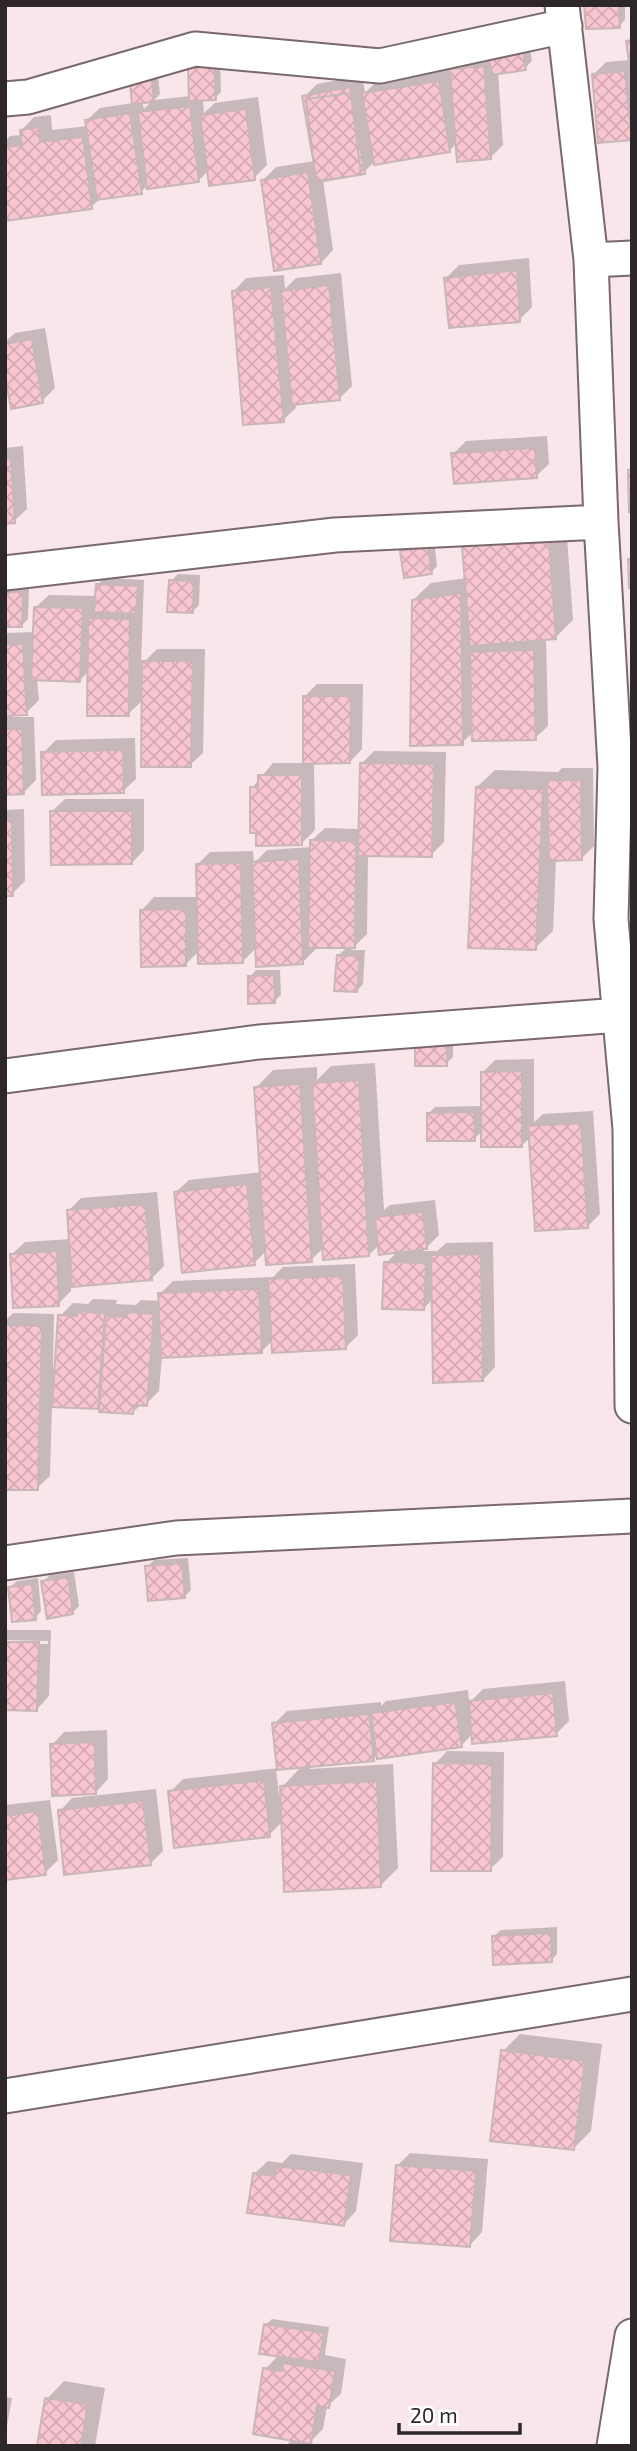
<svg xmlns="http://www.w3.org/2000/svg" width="637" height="2451" font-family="'Exo 2',sans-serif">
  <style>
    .shadow { fill: #0003; fill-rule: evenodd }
    .building { fill: url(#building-cross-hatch); stroke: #c8b6b9; stroke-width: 2 }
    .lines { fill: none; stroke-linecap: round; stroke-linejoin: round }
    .minor-casing { stroke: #79696c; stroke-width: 37 }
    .minor { stroke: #fff; stroke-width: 33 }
  </style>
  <defs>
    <pattern id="building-cross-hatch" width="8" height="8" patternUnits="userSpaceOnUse" patternTransform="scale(1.75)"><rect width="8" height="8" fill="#f8c6d0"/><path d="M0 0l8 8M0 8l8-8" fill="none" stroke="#d5aab3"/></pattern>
  </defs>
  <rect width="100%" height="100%" fill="#f9e6ea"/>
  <path class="shadow" d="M586,5H625V20L619,26Z
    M632,37V138L593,75L606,62L630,60L628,41Z
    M528,38L532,61L525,68L498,72L503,145L490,158L457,143L450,150L373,163L364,172L323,179L333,250L321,263L263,180L276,167L315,161L304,97L317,84L362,76L365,93L377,81L453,68L465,57Z
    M220,60L221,92L215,98L203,99L204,113L215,103L258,97L267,165L254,178L209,170L198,181L149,184L141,192L101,198L91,207L5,210V141L10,136L22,135V130L34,117L51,115L52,130L88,126L87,120L100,108L133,103L157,66L160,94L154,100L191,96L190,67ZM142,101H152L144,109Z
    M529,258L532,307L519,320L446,278L459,265Z
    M341,273L352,386L340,398L295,403L296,408L283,420L234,291L246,278L284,275L285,289L296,278Z
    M45,328L55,388L42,401L5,365V342L15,333Z
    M547,436L549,464L536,476L453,454L466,441Z
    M23,446L27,509L14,521L5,522V448Z
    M566,523L573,620L556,637L546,638L548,726L535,738L473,732L462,743L413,600L431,583L467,578L464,546L482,529Z
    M434,541L437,566L431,573L402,551L409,545Z
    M178,574L200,575L199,605L192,612L171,581Z
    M104,578L144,580L141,665L157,649H205L203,753L190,765L144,699L128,714L89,671L80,680L37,679L39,700L26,713L12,714V717H34L36,780L23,793H5V633L35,632L36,607L49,595L97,596L98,584Z
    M29,587L28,619L22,625H5V589Z
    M317,684H363L362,749L350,762H314L315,830L302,843L252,788L273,763H304L305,696Z
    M135,738L136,779L123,791L43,753L56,740Z
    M374,751L446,752L444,842L431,855L368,854L367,934L351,950H365L363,984L357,991L338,956L347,947L315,946V950L302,963L257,947L243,961L199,951L186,964L142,910L154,897H198L197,865L210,852L253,851L254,863L267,850L312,847V840L325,828L360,829L361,764Z
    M562,768H593L594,846L581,859H556L553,931L535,948L477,787L495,770L558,772Z
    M65,799H144V850L132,863L52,811Z
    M24,809L25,881L12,894H5V810Z
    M256,970H280L281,995L274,1001L250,977Z
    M453,1032V1057L446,1064L417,1038Z
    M534,1059V1122L543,1114L593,1111L600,1214L587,1227L531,1137L522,1145L483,1130L474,1139L429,1113L435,1107L482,1106V1073L495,1060Z
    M375,1063L384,1210L390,1205L435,1200L439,1235L423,1251H437L446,1243L493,1242L495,1367L483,1380L433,1299L424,1308L386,1263L398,1251L380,1244L369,1255L324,1247L311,1260L267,1250L254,1263L176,1192L189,1180L262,1172L256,1088L273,1070L317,1067V1080L331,1066Z
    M157,1192L164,1266L151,1279L71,1286V1291L58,1304L12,1254L25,1242L71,1239L68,1211L81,1198Z
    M355,1264L358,1335L345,1348L273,1340L261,1352L162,1356L159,1391L146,1404H142L133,1412L101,1408L52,1405L50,1476L37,1488H5V1321L13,1313L54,1314L53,1369H56L60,1316L73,1303L88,1304L93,1299L117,1300L116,1304L136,1305L141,1300L160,1301V1294L173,1281L273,1277L283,1267Z
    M188,1558L191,1590L184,1597L147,1567L154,1560Z
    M74,1572L79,1606L72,1613L43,1582L50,1575Z
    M38,1578L41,1611L35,1618L10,1587L17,1581Z
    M5,1630H51L49,1696L37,1709L5,1644H48V1641L5,1640Z
    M565,1681L569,1721L556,1734L473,1733L461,1746L378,1754L373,1759L310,1766V1769L393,1764L398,1868L380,1886L283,1821L269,1835L170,1792L183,1779L279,1768L274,1724L287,1711L381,1702V1706L386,1701L468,1690L469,1703L483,1689ZM302,1766L282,1787V1796H279L276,1769Z
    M107,1730L108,1779L96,1792L52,1745L64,1732Z
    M447,1751L504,1752L503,1857L490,1869L435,1764Z
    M156,1789L163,1851L150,1864L60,1811L72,1798Z
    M50,1800L58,1860L45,1873L5,1878V1805Z
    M557,1927V1954L551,1961L494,1936L501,1930Z
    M520,2034L602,2044L591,2131L573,2149L503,2051Z
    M410,2153L488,2159L482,2232L470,2245L397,2166Z
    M291,2154L363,2163L356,2211L344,2224L255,2173L268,2161L282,2163Z
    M272,2319L329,2327L325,2355L346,2359L341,2394L327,2406L323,2429L309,2443L327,2446H286L292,2439L265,2369L279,2355L265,2325Z
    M64,2381L105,2388L95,2446H39L47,2399Z
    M5,2397L12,2398L5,2438Z"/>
  <path class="building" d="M584,5H619L620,28L586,29Z
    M632,40V82L626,41Z
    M522,43L526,70L492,75L487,49Z
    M214,65L216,100L189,101L188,67Z
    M484,66L491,159L457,162L450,69Z
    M151,71L154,102L132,104L129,73Z
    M625,71L632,140L598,143L592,74Z
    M439,81L450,152L374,165L362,93Z
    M350,87L365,174L317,182L302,96Z
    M351,93L361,175L316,181L306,99Z
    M190,106L199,182L147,189L138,112Z
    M246,109L255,180L209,186L200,115Z
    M130,113L142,194L97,200L85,120Z
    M39,127L40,142L83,137L92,209L5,221V147L22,145L20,130Z
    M308,172L321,264L274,271L261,180Z
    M517,270L520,322L449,328L444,278Z
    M329,285L340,400L292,405L281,291Z
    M271,287L284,422L243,425L232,291Z
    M32,339L43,403L11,409L5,375V344Z
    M535,448L537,478L454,484L451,453Z
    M11,458L15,523L5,524V459Z
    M628,470H632V511L629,512Z
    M549,539L556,639L470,646L462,546Z
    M428,547L432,574L404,578L400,551Z
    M628,559H632V587L629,588Z
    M169,580L194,581L193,613L167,612Z
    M96,584L138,586L136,614L94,612Z
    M5,592H23L22,627H5Z
    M461,593L463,745L410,746L412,600Z
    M34,607L83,608L80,682L31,680Z
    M88,618L130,619L129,716H87Z
    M23,644L27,715L5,716V645Z
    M534,650L536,740L472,741L470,652Z
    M142,661H193L191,767H141Z
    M303,696H351L350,763L303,764Z
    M5,729H22L24,794L5,795Z
    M123,750L124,793L42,795L41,752Z
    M360,763L434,764L432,857L358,856Z
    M258,775H302V845L256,846V833H250V787H258Z
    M547,780H581L582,860L549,861Z
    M476,787L543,789L536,950L468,948Z
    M50,811H132V864L51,865Z
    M5,821H12L13,896H5Z
    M310,840L356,841L355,948H308Z
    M299,859L303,964L256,967L252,862Z
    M241,863L243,963L198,964L196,864Z
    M186,909V966L141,967L140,910Z
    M337,955L360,956L357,992L334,991Z
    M274,975L275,1003L248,1004V976Z
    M415,1038H447V1066H415Z
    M522,1071V1147H481V1072Z
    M359,1080L369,1256L323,1260L312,1083Z
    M300,1084L312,1262L266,1265L254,1087Z
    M474,1112L475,1141H427V1113Z
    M581,1123L588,1228L535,1231L528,1126Z
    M247,1184L255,1265L182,1273L174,1192Z
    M145,1204L152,1280L72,1287L67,1210Z
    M423,1212L427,1249L379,1255L375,1217Z
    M57,1251L59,1306L13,1308L10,1254Z
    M481,1254L483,1381L433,1383L431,1255Z
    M384,1262L426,1263L424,1310L382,1309Z
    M343,1276L346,1349L272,1353L268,1279Z
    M259,1289L262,1353L161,1358L158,1293Z
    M78,1311L105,1313L98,1409L52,1407L58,1315L77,1316Z
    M127,1312L154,1314L147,1406L134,1405L133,1414L99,1412L106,1316L126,1317Z
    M5,1325L42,1326L38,1490H5Z
    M182,1563L185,1598L148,1601L145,1566Z
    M68,1577L73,1614L47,1619L41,1581Z
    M32,1584L36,1620L12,1622L8,1587Z
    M5,1642H39L37,1711L5,1710Z
    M553,1693L557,1736L472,1744L469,1701Z
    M455,1702L462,1747L377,1759L371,1713Z
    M369,1714L374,1761L277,1770L272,1723Z
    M95,1742L96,1794L52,1796L50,1744Z
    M433,1763L492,1764L491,1871H431Z
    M264,1780L270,1837L174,1848L168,1791Z
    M377,1781L381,1887L284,1892L280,1786Z
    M143,1801L151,1865L64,1875L58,1810Z
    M38,1811L46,1875L5,1880V1816Z
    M551,1933L552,1962L493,1965L492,1936Z
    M501,2050L585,2061L574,2150L490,2141Z
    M396,2165L476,2171L470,2247L390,2241Z
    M276,2166L351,2175L344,2226L247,2213L253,2173L275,2176Z
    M264,2324L324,2333L319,2362L259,2354Z
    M283,2363L335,2371L329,2408L317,2406L311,2444L253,2434L263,2368L282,2371Z
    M45,2398L88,2404L81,2446H37Z"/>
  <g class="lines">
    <defs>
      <path id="minor" d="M562,5L591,260L601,522L615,767L611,919L630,1129L632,1406
        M5,99L28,97L195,49L380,66L565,26
        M591,260L632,258
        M5,573L335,535L601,522
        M5,1076L259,1042L620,1015
        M5,1563L176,1538L632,1516
        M5,2096L632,1994
        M614,2446L632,2336"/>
    </defs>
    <use href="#minor" class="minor-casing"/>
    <use href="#minor" class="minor"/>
  </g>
  <rect width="637" height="2451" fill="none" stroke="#2e2729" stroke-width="14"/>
  <path d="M399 2423v10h121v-10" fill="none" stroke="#2e2729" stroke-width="3.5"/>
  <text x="410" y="2423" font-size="21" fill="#2e2729" stroke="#ffffff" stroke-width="5" paint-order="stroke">20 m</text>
</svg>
